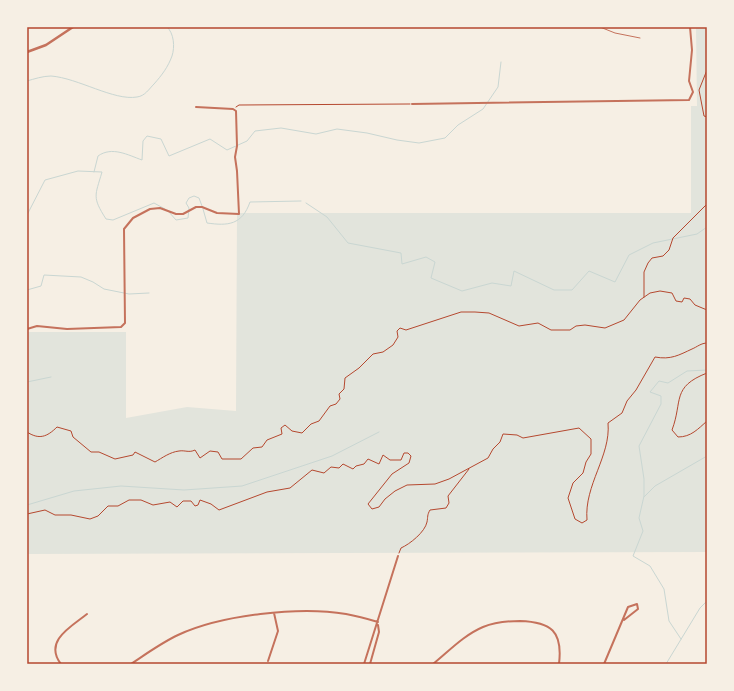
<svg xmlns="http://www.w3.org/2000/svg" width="734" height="691" font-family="'Fira Sans Condensed',sans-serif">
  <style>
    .green { fill: #e2e4dc }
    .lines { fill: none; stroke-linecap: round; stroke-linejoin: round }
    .stream { stroke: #c9d6d2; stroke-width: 1 }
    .path { stroke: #b5482f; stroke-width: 1 }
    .service { stroke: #c5725c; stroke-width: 1 }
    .minor { stroke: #c5725c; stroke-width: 2 }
    .tertiary { stroke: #c5725c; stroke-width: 2.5 }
    .neatline { fill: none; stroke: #b5482f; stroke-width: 1.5 }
  </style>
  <rect width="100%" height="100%" fill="#f6efe4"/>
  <path class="green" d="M696,27H707V552L27,554V332H126V418L187,407L236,411L237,213H691V106H697Z"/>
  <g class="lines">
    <path class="stream" d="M27,81C34,79 43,76 51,76C78,78 114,101 137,97C145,96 149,89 154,84C162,75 168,67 172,56C175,47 174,33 167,27
      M94,172L98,156C112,146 128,155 142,160L143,141L147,136L161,139L169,156L210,139L227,150L247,141L255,131L281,128L316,134L337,129L367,133L397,140L419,143L445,138L458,125L483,109L498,87L501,62
      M306,203L327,217L348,243L401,253L402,264L426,257L435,262L431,278L462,291L492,283L511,286L514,271L554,290H572L589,271L615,282L629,255L653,243L697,234L707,227
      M203,209L207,223C228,226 242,225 250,202L301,201
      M169,212L176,220L188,218L189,208L186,203L189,198L194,196L199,198L202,206
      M27,215L45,180L78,171L102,172C95,196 92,197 106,219L113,220L154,203L165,209
      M27,290L41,286L44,275L81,277L93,282L104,289L129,294L149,293
      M27,382L51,377
      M644,497L655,486L707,456
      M27,505L74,491L121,486L184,490L242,486L332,456L379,432
      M681,639L669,621L664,589L650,566L633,556L643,531L639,518L644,496V479L639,446L661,404V396L650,392L659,381L668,383L687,371L707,370
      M666,664L700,608L707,601"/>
    <path class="path" d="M707,70L699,90L704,116L707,117
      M236,107L239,105L410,104
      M644,297V272L648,263L652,258L663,256L669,250L673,238L707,204
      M707,373C671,387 683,401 672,430L678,437C691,437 698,429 707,421
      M27,432C39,440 47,437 57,427L71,431L73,437L91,452H99L115,459L133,455L135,452L155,462C162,458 170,452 179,451C185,450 189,453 195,450L200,458L210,451L218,452L222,459H241L253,448L262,447L267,440L282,434L281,428L285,425L292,431L302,433L311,424L319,421L330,406L336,404L340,399L339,394L344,389L345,378L359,368L373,354L383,352L393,345L398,337L397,331L400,328L406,330L461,312H475L489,313L519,326L538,323L551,330H570L576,326L585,325L605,328L624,320L640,300L650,293L660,291L672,293L676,301L682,302L684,298L690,299L695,305L707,310
      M27,514L45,510L55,515H71L90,519L98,516L108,506H118L129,500H141L153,505L170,502L177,507L183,501H191L195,506L198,505L200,500L211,504L219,510L267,492L290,488L312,470L324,473L331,467L339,468L343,464L353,469L356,466L364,464L368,459L379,464L383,455L390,460H401L404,453H408L411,456L409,463L392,474L368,504L372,509L379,507L385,499L395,491L407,485L435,484L449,479L488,458L493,449L500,442L503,434L517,435L523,438L579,428L591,439V454L586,462L583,473L573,483L568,498L575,519L582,523L587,520C584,485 611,456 608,423L622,413L627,401L636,390L655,357C671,360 679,355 692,349C697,347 701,343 707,343
      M399,553L401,548C410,544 425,532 427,522C428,517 427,515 430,510L446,508L449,503L448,496L469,469"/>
    <path class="service" d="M600,27L615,33L640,38"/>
    <path class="minor" d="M412,104L689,100L693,92L689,81L692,50L690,27
      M27,329L37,326L67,329L121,327L125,323L124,229L133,218L150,209L160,208L176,214H183L196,207H202L217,213L239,214L237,171L235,157L237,146L236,111L233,109L196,107
      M268,661L278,631L274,613
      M61,664C43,641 72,626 87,614
      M131,664C146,654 161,643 178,635C221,615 299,606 346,614C357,616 368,619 378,622
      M364,664L398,556
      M370,664L379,632L378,625
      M433,664C449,651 464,635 483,627C495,622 507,621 520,621C551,622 563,631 559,664
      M604,664L628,607L637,604L638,609L624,620"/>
    <path class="tertiary" d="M27,52L46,45L73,27"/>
  </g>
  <rect width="734" height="691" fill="none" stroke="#f6efe4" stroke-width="56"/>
  <rect x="28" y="28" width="678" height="635" class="neatline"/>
</svg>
